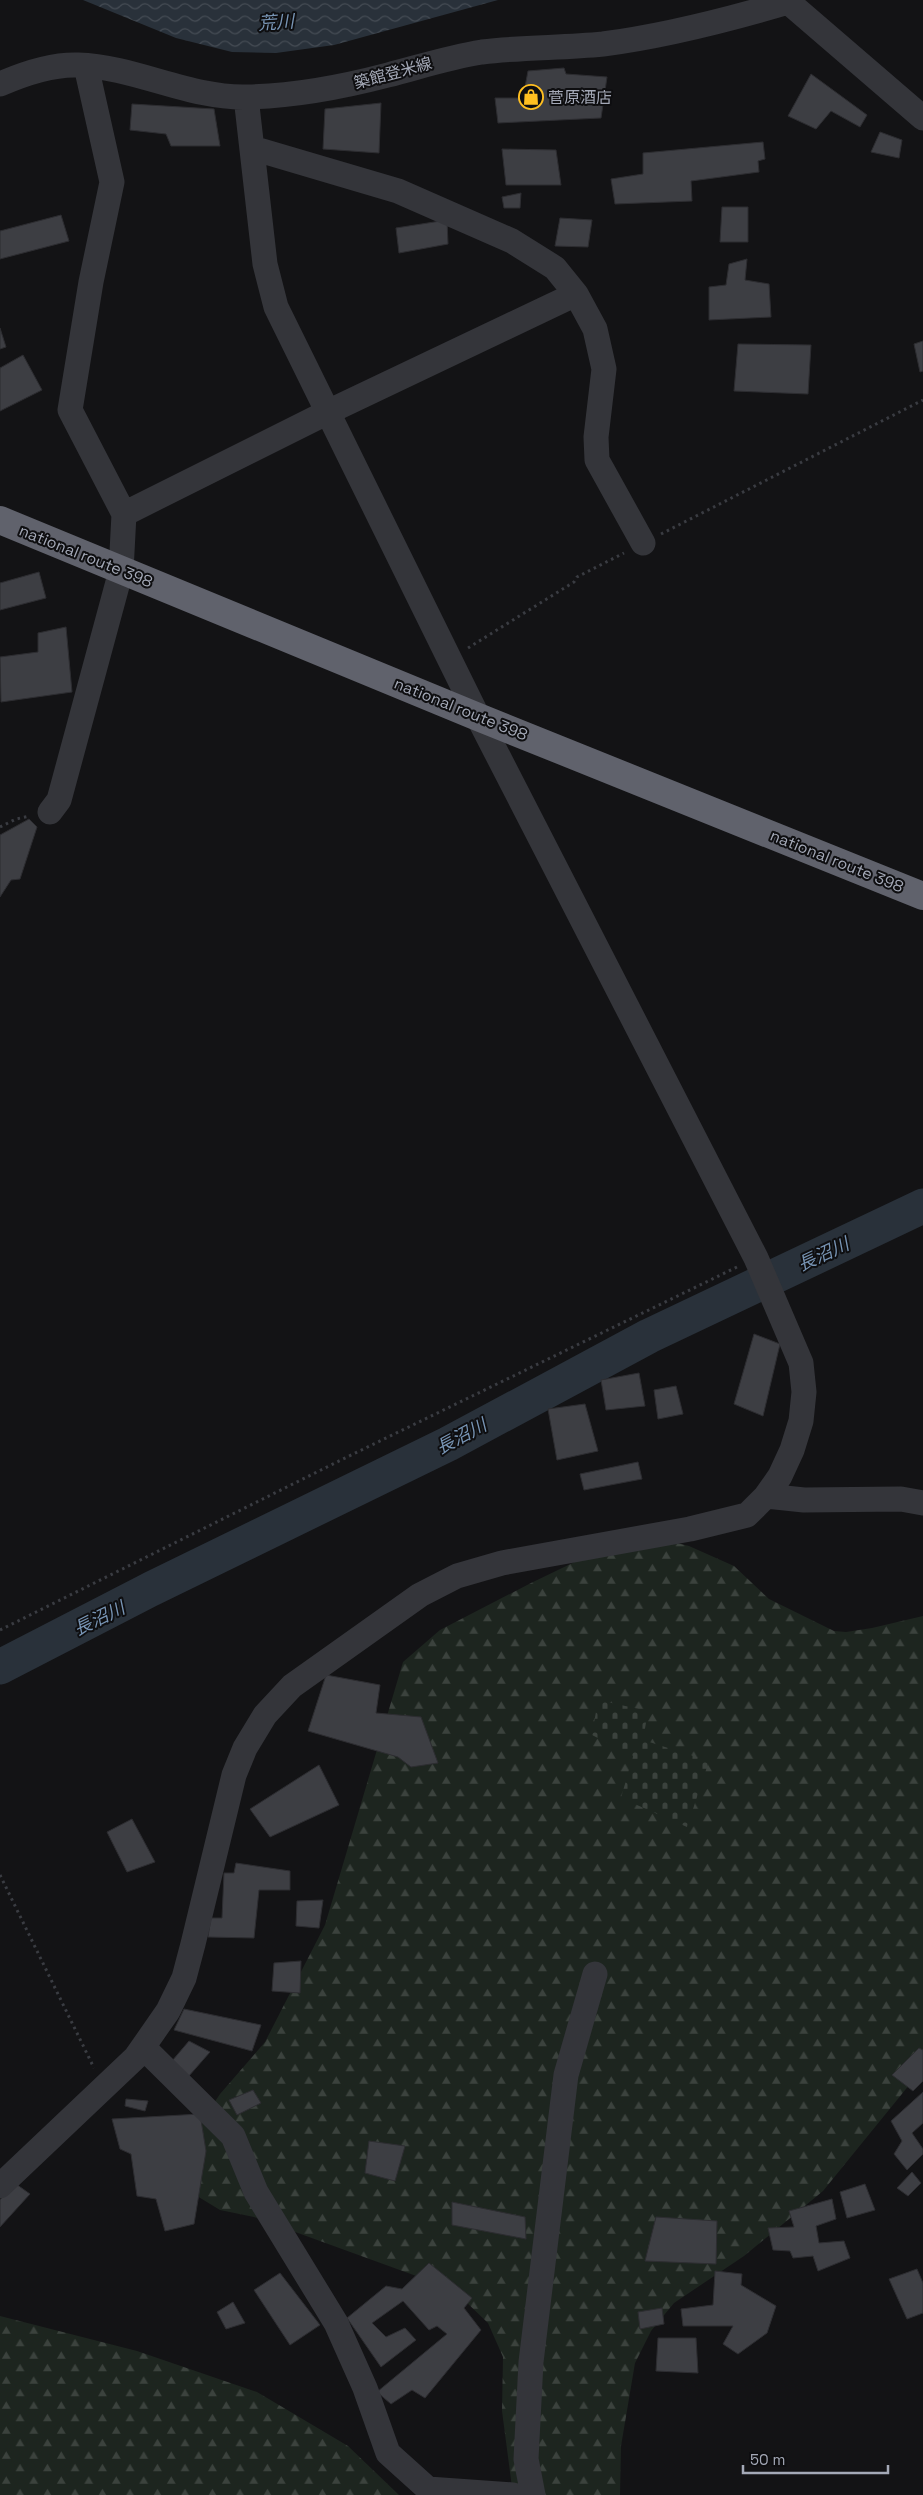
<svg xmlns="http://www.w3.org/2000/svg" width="923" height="2495" font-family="'Space Grotesk','Noto Sans JP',sans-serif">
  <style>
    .forest { fill: url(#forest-firs) }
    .cemetery { fill: url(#cemetery-stones) }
    .water { fill: url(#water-waves) }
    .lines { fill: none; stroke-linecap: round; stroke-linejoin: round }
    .river { stroke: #29313a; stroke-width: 35 }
    .building { fill: #3d3e43; stroke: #2d2d31 }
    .path { stroke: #3a3c42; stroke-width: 3; stroke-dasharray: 2.5 4; stroke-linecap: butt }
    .minor { stroke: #34353a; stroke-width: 25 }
    .highway { stroke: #60626c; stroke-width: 28 }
    .labels { text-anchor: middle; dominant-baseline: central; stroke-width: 4; stroke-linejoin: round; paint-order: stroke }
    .street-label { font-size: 16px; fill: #a4a9b7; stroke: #0e0e10 }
    .poi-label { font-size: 16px; fill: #a4a9b7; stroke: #0e0e10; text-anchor: start }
    .water-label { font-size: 18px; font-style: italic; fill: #7895b5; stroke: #0e0e10 }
  </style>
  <defs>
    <pattern id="forest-firs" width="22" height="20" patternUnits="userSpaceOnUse" patternTransform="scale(1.25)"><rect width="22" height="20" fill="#1d251f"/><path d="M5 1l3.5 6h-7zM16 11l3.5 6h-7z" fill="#3b423d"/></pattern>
    <pattern id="cemetery-stones" width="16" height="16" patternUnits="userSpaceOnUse" patternTransform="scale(1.25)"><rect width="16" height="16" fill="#1d251f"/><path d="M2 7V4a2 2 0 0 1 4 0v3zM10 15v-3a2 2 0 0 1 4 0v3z" fill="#3b423d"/></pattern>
    <pattern id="water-waves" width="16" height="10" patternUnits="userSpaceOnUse" patternTransform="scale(1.25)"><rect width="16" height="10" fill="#29313a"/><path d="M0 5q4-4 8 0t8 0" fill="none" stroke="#454c54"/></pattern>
  </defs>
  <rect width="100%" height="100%" fill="#131315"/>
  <path class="forest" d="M652,1537L689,1546L734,1566L769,1599L834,1631L846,1632L872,1628L923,1616V2068L823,2191L744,2256L674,2303L651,2331L635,2363L621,2446L620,2495H513L502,2411L503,2357L488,2323L464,2300L419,2277L254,2217L220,2210L197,2196L198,2127L220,2094L265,2042L325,1925L403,1662L440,1630L531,1583L614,1543Z
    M0,2316L137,2351L257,2392L348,2446L399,2495H0Z"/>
  <path class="cemetery" d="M598,1700L648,1711L643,1740L709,1761L687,1827L621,1798L633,1756L592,1735Z"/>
  <path class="water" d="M83,0H498L334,45L276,53L232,52L176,38Z"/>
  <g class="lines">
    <path class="river" d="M0,1667L151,1589L448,1444L649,1336L923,1206"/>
  </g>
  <path class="building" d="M564,68L566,74L607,77L601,118L498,123L495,98H523L528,71Z
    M811,74L867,115L860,127L831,111L816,129L788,116Z
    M381,103L379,153L323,149L325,109Z
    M132,104L214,109L220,146H171L166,134L130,130Z
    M880,132L902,140L899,158L871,152Z
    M763,142L765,159L758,161L759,172L691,181L692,201L615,204L611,179L643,174V153Z
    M502,149L556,150L561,185H506Z
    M521,193L520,208H504L502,197Z
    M722,207H748V242H720Z
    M61,215L69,241L0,259V231Z
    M560,218L592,220L588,247L555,246Z
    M447,220L448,244L399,253L396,228Z
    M747,259L745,280L769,284L771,317L709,320V287L726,285L729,264Z
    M0,328L6,347L0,349Z
    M923,341V371L920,372L914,344Z
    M738,344L811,345L808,394L734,391Z
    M23,355L42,390L0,411V368Z
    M39,572L46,598L0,610V583Z
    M66,627L72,692L1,702L0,657L38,652V633Z
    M29,819L37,827L20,879L11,880L0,897V835Z
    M754,1334L780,1344L763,1416L734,1404Z
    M639,1373L645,1406L606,1410L601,1380Z
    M676,1386L683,1414L658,1419L654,1390Z
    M585,1404L598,1451L557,1460L548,1409Z
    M638,1462L642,1479L584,1490L580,1474Z
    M326,1675L380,1685L376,1713L421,1717L438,1763L411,1767L398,1757L308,1731Z
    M319,1765L339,1805L270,1837L250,1809Z
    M132,1819L155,1862L127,1872L107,1832Z
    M236,1863L290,1871V1890H259L254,1938L208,1937L211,1918H222L224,1873H234Z
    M323,1900L319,1928L296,1926L297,1901Z
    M301,1961L300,1993L272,1991L274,1963Z
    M184,2009L261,2025L252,2051L174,2030Z
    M189,2041L210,2052L188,2077L172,2061Z
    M919,2048L923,2050V2081L913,2091L892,2075Z
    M253,2090L261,2103L237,2115L229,2100Z
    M923,2092V2123L912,2133L923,2149V2154L907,2170L894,2154L902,2141L891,2121Z
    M126,2099L148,2101L145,2111L125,2106Z
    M200,2114L206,2151L194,2224L165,2231L156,2199L137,2196L131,2154L120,2149L112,2119Z
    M369,2141L405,2146L395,2181L365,2173Z
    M912,2172L921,2183L908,2196L897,2188Z
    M16,2184L30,2194L0,2227V2200Z
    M865,2184L875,2210L847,2218L840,2192Z
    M832,2199L836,2219L816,2226L819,2243L844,2241L850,2258L818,2271L813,2256L793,2258L790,2251L773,2250L768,2228L794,2227L789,2211Z
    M452,2202L525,2217L526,2239L452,2225Z
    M656,2217L717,2221L716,2264L645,2261Z
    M429,2263L472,2298L464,2308L481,2330L425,2398L412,2390L391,2404L377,2392L447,2334L437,2326L429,2330L403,2301L372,2323L386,2337L405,2328L416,2340L381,2367L347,2318L386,2286L402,2289Z
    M917,2269L923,2283V2313L907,2319L889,2279Z
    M715,2271L742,2274L741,2285L776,2306L767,2333L738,2354L723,2344L733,2326H683L681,2309L713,2305Z
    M280,2273L320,2325L290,2345L254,2290Z
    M233,2302L245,2323L226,2329L217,2312Z
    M662,2308L664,2324L640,2329L638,2312Z
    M658,2338H696L698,2373L656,2371Z"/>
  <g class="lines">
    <path class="path" d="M661,534L923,400
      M468,648L574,582L577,577L624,553
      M0,827L16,819L30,816
      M0,1630L343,1459L737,1267
      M0,1875L94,2068"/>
    <path class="minor" d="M786,0L923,118
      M0,84C23,74 53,64 78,65C136,67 190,99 248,97C296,96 342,87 388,75C419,67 450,57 482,52C522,47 563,48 603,44C665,36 727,20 788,2
      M252,148L398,191L512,241L555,268L576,294L595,329L604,369L596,437L597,460L643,543
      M124,514L328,412L576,294
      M50,812L59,800L121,571L124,514L70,410L91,282L112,182L86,66
      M766,1496L804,1500L901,1499L923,1503
      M143,2047L233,2136L256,2192L336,2323L365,2388L388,2453L428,2489L513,2495
      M0,2186L136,2057L168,2011L184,1978L193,1944L234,1775L245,1748L265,1715L292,1686L420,1595L457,1576L502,1563L690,1529L747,1515L766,1496L780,1476L792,1450L801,1421L804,1392L801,1363L756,1258L478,717L276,307L265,264L246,97
      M533,2495L526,2459L531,2362L566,2075L595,1974"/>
    <path class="highway" d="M0,520L478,717L923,896"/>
  </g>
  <defs>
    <symbol id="shop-ring" viewBox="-11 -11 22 22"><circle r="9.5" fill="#0e0e10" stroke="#ffbf21" stroke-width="1.5"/><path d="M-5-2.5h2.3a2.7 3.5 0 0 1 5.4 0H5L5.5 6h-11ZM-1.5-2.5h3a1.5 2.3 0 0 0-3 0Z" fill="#ffbf21"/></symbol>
  </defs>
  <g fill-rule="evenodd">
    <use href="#shop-ring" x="517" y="83" width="28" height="28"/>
  </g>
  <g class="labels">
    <g class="street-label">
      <text transform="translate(393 73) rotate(-15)">築館登米線</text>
      <text transform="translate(86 556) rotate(22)">national route 398</text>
      <text transform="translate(461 709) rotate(22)">national route 398</text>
      <text transform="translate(837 861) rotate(22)">national route 398</text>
    </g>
    <g class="poi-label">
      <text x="548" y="97">菅原酒店</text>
    </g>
    <g class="water-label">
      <text transform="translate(276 22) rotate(-4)">荒川</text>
      <text transform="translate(823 1254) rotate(-25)">長沼川</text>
      <text transform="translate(461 1436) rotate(-28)">長沼川</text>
      <text transform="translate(99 1618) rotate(-26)">長沼川</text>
    </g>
  </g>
  <path d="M743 2465v8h145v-8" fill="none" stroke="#a4a9b7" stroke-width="2.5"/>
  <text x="750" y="2465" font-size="15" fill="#a4a9b7" stroke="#0e0e10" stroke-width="4" paint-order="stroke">50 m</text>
</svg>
